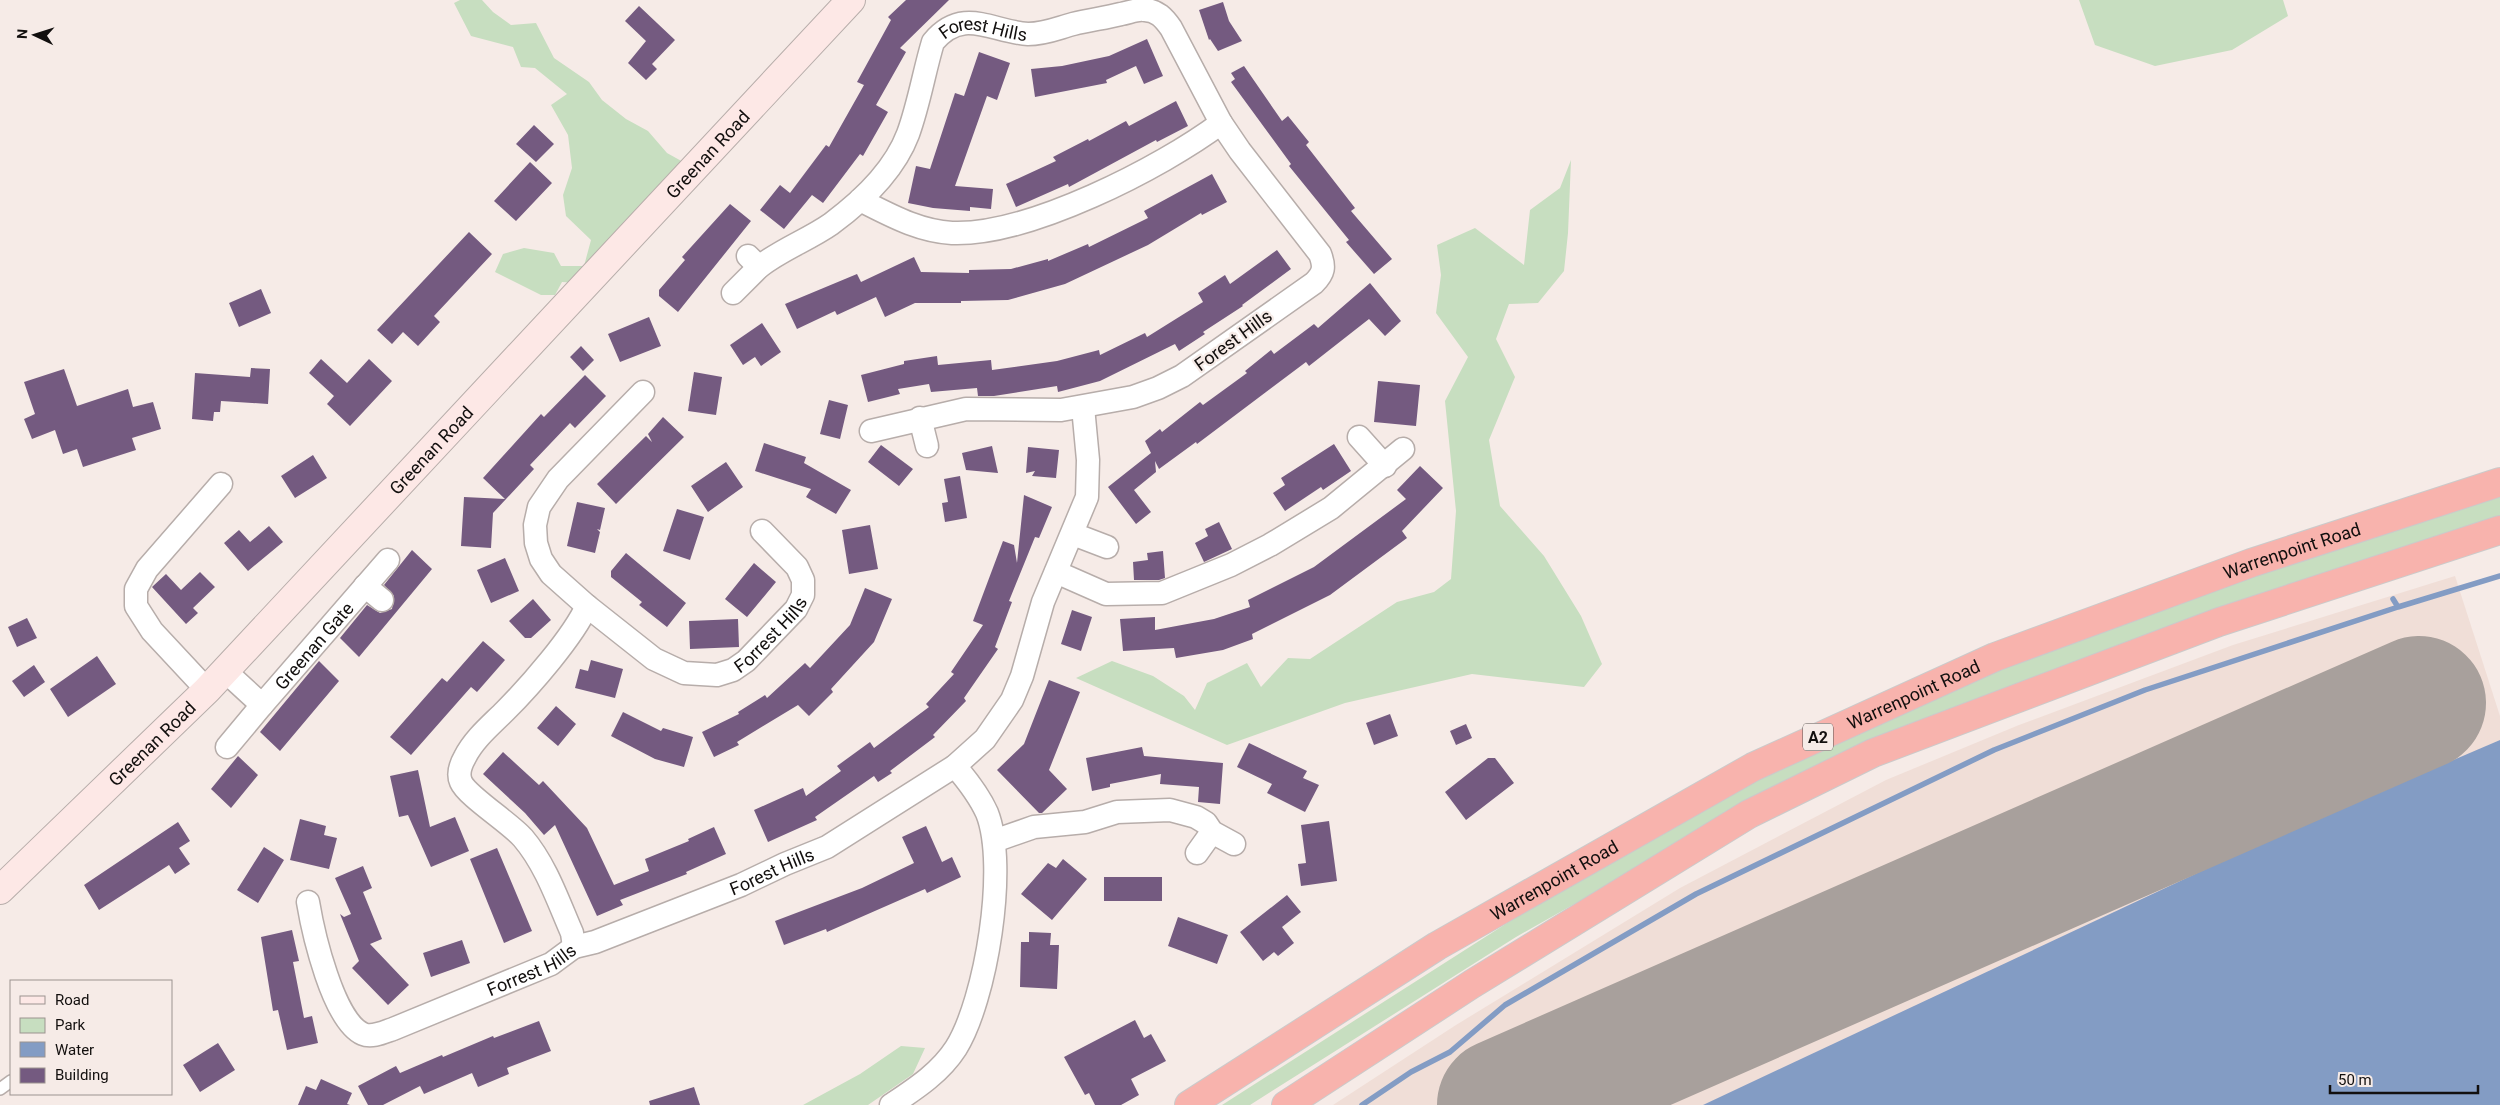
<svg xmlns="http://www.w3.org/2000/svg" width="2500" height="1105" font-family="Roboto,sans-serif">
  <style>
    .built { fill: #f0ded7 }
    .green { fill: #c7dec0 }
    .water { fill: #839cc4 }
    .lines { fill: none; stroke-linecap: round; stroke-linejoin: round }
    .stream { stroke: #839cc4; stroke-width: 5.5 }
    .runway { stroke: #a8a09c; stroke-width: 134 }
    .building { fill: #745a80 }
    .lane-casing { stroke: #b7adaa; stroke-width: 14 }
    .street-casing { stroke: #b7adaa; stroke-width: 25 }
    .secondary-casing { stroke: #b7adaa; stroke-width: 30 }
    .highway-casing { stroke: #cbcaca; stroke-width: 30 }
    .lane { stroke: #fff; stroke-width: 11 }
    .street { stroke: #fff; stroke-width: 22 }
    .secondary { stroke: #fde8e6; stroke-width: 28 }
    .highway { stroke: #f8b3ad; stroke-width: 28 }
    .labels { text-anchor: middle; dominant-baseline: central; stroke-width: 4.5; stroke-linejoin: round; paint-order: stroke }
    .shield { fill: #f6ebe7; stroke: #56514f; stroke-width: 1 }
    .shield-label { font-size: 16px; font-weight: bold; fill: #120f0e }
    .street-label { font-size: 18px; fill: #120f0e; stroke: #f6ebe7 }
  </style>
  <rect width="100%" height="100%" fill="#f6ebe7"/>
  <path class="built" d="M2455,576L2500,716V740L1704,1105H1333L1456,1025L1680,888L1886,780L2019,725L2233,645Z"/>
  <path class="green" d="M460,0H482L493,12L511,25L536,23L554,58L589,82L602,100L626,119L648,131L667,153L685,163L634,220L615,232L613,247L580,283L562,282L555,295H541L495,272L503,254L524,248L554,253L561,266H584L591,240L566,216L563,195L572,168L568,135L551,105L567,94L535,68L521,67L513,47L471,36L454,3Z
    M2079,0H2283L2288,16L2232,50L2155,66L2095,45Z
    M1571,160L1568,233L1564,271L1538,303L1509,304L1496,339L1515,377L1489,440L1500,506L1544,556L1581,616L1602,664L1584,687L1472,674L1345,703L1227,745L1076,678L1112,661L1153,676L1184,696L1195,710L1207,683L1247,663L1261,687L1288,658L1310,659L1397,602L1434,592L1451,579L1456,511L1445,401L1468,357L1436,313L1441,275L1437,245L1475,228L1524,265L1530,210L1560,188Z
    M2500,494V516L1825,762L1516,937L1250,1105H1222L1617,853L1837,737L2082,637L2417,520Z
    M901,1046L925,1048L913,1074L868,1105H803L860,1074Z"/>
  <path class="water" d="M2500,740V1105H1703L2274,837Z"/>
  <g class="lines">
    <path class="stream" d="M2393,599L2398,607L2500,576
      M1362,1105L1411,1072L1450,1052L1505,1005L1696,894L1994,750L2145,690L2398,607"/>
    <path class="runway" d="M1504,1105L2419,703"/>
  </g>
  <path class="building" d="M906,0H949L900,48L906,52L876,105L888,112L863,156L860,154L823,203L812,195L784,229L760,210L780,185L790,193L826,145L829,147L864,85L857,82L891,20L888,17Z
    M1223,2L1229,21L1242,41L1218,51L1210,39L1209,40L1199,10Z
    M639,6L675,40L652,64L657,69L646,80L628,63L646,41L625,21Z
    M1147,39L1163,76L1144,84L1136,66L1106,80L1107,83L1035,97L1031,69L1062,66L1109,56Z
    M979,52L1010,63L997,100L987,96L955,186L993,189L991,209L970,207V211L933,208L908,203L916,166L930,169L955,93L964,96Z
    M1244,66L1282,121L1288,116L1309,142L1306,145L1355,208L1351,211L1392,259L1374,274L1346,242L1349,240L1289,166L1291,164L1231,82L1235,79L1231,73Z
    M1176,101L1188,126L1157,142L1156,140L1069,187L1068,184L1016,207L1006,184L1056,161L1053,157L1088,139L1089,141L1126,121L1129,126Z
    M534,125L554,144L536,162L516,144Z
    M530,162L552,183L516,221L494,201Z
    M1212,174L1227,202L1202,215L1201,213L1148,245L1065,284L1008,300L961,301V303H915L885,317L876,297L837,315L835,311L797,329L785,304L857,274L861,282L914,257L921,272L969,273V270L1011,269L1048,259V261L1088,244L1089,247L1148,218L1144,211Z
    M730,204L751,221L678,312L659,296V290L685,260L682,257Z
    M469,232L492,254L434,316L440,322L418,346L403,332L392,344L377,330Z
    M1277,250L1291,269L1242,305L1243,306L1203,332L1205,334L1179,351L1175,344L1100,381L1058,392L1057,386L994,396H978L977,388L931,392L929,384L898,389L900,394L868,402L861,375L904,364V361L937,356L938,365L991,360L992,370L1057,361L1099,350L1100,355L1145,333L1147,337L1203,302L1198,293L1225,275L1230,284Z
    M1370,283L1401,321L1385,336L1369,319L1309,366L1306,362L1197,444L1196,442L1159,469L1155,461L1156,472L1134,490L1151,512L1136,524L1108,487L1151,453L1145,441L1160,429L1162,432L1200,402L1203,405L1247,373L1245,371L1271,350L1274,354L1314,324L1318,328Z
    M261,289L271,313L239,327L229,303Z
    M649,317L661,346L620,362L608,334Z
    M762,323L781,352L761,366L755,357L743,365L730,345Z
    M581,346L594,360L583,371L570,357Z
    M321,359L347,383L369,359L392,381L350,426L327,404L334,396L309,373Z
    M251,368L270,369L268,404L221,401L220,412H214L213,421L192,419L195,373L250,377Z
    M64,369L77,406L128,389L133,407L153,402L161,429L132,438L136,450L83,467L77,449L63,454L55,430L32,439L24,419L35,414L24,382Z
    M694,372L722,377L716,415L688,411Z
    M585,375L606,396L575,428L570,423L530,465L534,469L493,513L491,548L461,546L464,497L505,499L483,478L541,414L544,417Z
    M1378,381L1420,385L1416,426L1374,422Z
    M829,400L848,405L840,439L820,434Z
    M663,417L684,437L616,504L597,484L646,436L652,442L648,434Z
    M764,443L806,457L804,463L851,490L836,514L806,497L811,489L755,471Z
    M1334,444L1351,471L1323,490L1321,487L1285,511L1273,493L1285,485L1281,478Z
    M881,445L913,469L899,486L868,462Z
    M992,446L998,473L966,470L962,453Z
    M1028,447L1059,450L1056,478L1032,476L1035,471L1026,473Z
    M313,455L327,478L295,498L281,476Z
    M726,462L743,487L708,512L691,486Z
    M1420,466L1443,488L1402,531L1407,538L1330,595L1252,634L1253,639L1223,650L1176,658L1174,648L1123,651L1120,619L1155,617V630L1214,619L1250,607L1248,600L1314,567L1406,499L1397,490Z
    M960,476L967,518L945,522L942,503L948,502L944,479Z
    M1024,495L1052,507L1039,538L1035,537L1009,601L1012,602L995,647L998,649L964,698L966,701L933,735L935,737L890,771L892,773L878,782L874,776L815,817L817,820L768,842L754,810L803,788L806,796L841,771L837,766L870,742L874,748L929,707L926,704L954,674L951,672L983,625L973,621L1003,541L1014,545L1017,563Z
    M577,502L605,508L600,530L597,529L600,532L595,553L567,546Z
    M677,509L704,517L690,560L663,551Z
    M1219,522L1232,549L1204,562L1195,543L1208,536L1205,529Z
    M870,525L878,569L849,574L842,530Z
    M269,526L283,542L248,571L224,543L239,530L250,542Z
    M412,550L432,569L359,657L340,638L367,605L380,613L392,609L394,596L384,585Z
    M1163,551L1165,578L1159,580H1134L1133,562L1148,560L1147,553Z
    M626,553L686,603L667,627L639,605L642,602L611,577V571Z
    M505,558L519,591L491,603L477,570Z
    M754,563L776,582L747,617L725,599Z
    M200,572L215,587L193,608L198,613L186,624L152,587L166,574L181,590Z
    M865,588L892,599L874,642L831,689L833,692L809,716L798,705L737,742L739,745L714,757L702,732L739,714L738,712L765,695L767,698L805,663L810,668L850,625Z
    M533,599L551,620L531,638H525L509,621Z
    M1072,610L1092,617L1081,651L1061,644Z
    M27,618L37,638L17,647L8,627Z
    M738,619L739,647L690,649L689,621Z
    M483,641L505,660L477,692L471,687L411,755L390,737L442,678L447,682Z
    M97,656L116,684L68,717L50,689Z
    M591,660L623,669L615,698L575,688L580,669L588,671Z
    M319,661L339,681L280,751L260,732Z
    M34,665L45,682L24,697L12,681Z
    M1049,680L1080,692L1049,770L1067,789L1042,813H1039L997,770L1024,744Z
    M556,706L576,724L558,746L537,728Z
    M623,712L661,731L663,728L693,737L684,767L655,759L611,736Z
    M1390,714L1398,736L1374,745L1366,723Z
    M1466,724L1472,738L1456,745L1450,731Z
    M1249,743L1307,771L1303,778L1319,785L1305,812L1267,793L1272,784L1237,767Z
    M1142,747L1144,756L1223,763L1220,804L1198,802L1199,787L1160,784L1161,774L1110,784V787L1092,791L1086,758Z
    M503,752L539,785L543,781L587,828L614,885L649,871L645,859L689,841L688,839L714,827L726,854L686,872L687,874L620,900L623,905L597,916L555,825L544,835L525,813L483,774Z
    M238,756L258,775L231,808L211,789Z
    M1488,758H1495L1514,783L1466,820L1445,792Z
    M418,770L430,827L455,817L469,851L431,867L408,815L399,817L390,776Z
    M300,819L326,826L324,835L337,838L329,869L290,860Z
    M1329,821L1337,881L1301,886L1298,864L1306,863L1301,825Z
    M178,822L190,841L179,848L190,864L175,874L169,865L99,910L84,885Z
    M926,826L942,862L952,857L961,877L927,893L925,889L827,932L826,929L784,945L775,921L862,888L914,863L902,837Z
    M264,847L284,860L258,903L237,890Z
    M497,848L532,931L504,943L470,859Z
    M1063,859L1087,879L1052,920L1021,894L1048,863L1056,868Z
    M363,866L372,888L363,892L382,939L370,944L409,985L388,1005L352,968L359,961L340,914L344,917L351,914L335,878Z
    M1104,877H1162V901H1104Z
    M1287,895L1301,912L1282,927L1294,943L1278,956L1274,952L1263,961L1240,932Z
    M1178,917L1228,935L1217,964L1168,946Z
    M292,930L299,961L293,962L304,1018L312,1016L318,1043L287,1050L278,1010L273,1011L261,937Z
    M1029,932L1051,933L1050,945H1059L1057,989L1020,987L1021,942H1029Z
    M462,940L470,963L431,977L423,953Z
    M1135,1020L1144,1038L1151,1034L1166,1061L1131,1079L1139,1095L1121,1105H1095L1089,1093L1085,1095L1064,1057Z
    M539,1021L551,1051L507,1068L509,1074L478,1087L472,1073L424,1094L420,1086L383,1105H368L358,1086L396,1066L400,1073L442,1055L443,1057L493,1036L494,1038Z
    M218,1043L235,1070L200,1092L183,1065Z
    M321,1079L352,1093L347,1104L350,1105H298L306,1086L316,1090Z
    M694,1087L700,1105H650L649,1101Z"/>
  <g class="lines">
    <defs>
      <path id="lane" d="M0,1089L11,1081"/>
      <g id="street">
        <path d="M860,200C890,215 918,231 952,233C1028,236 1161,168 1221,123L1240,151L1320,254C1325,267 1324,273 1314,283L1182,376L1158,388L1133,397L1061,410L966,409L871,431"/>
        <path id="s1" d="M748,256L759,267C782,249 808,240 831,224C862,201 894,171 908,134C919,104 924,72 933,42C963,6 992,32 1028,34C1045,34 1058,28 1073,24C1089,20 1105,18 1121,14C1128,13 1137,9 1144,10C1157,10 1164,18 1171,28L1221,123"/>
        <path d="M733,293L759,267"/>
        <path id="s2" d="M643,392L558,479L539,507L535,525L536,543L541,559L551,574L587,606L654,659L684,673L717,675L733,670L746,661L796,609L803,595V580L797,567L762,531"/>
        <path d="M920,418L927,446"/>
        <path d="M1359,437L1385,466"/>
        <path d="M1073,534L1107,547"/>
        <path d="M1056,572L1106,594L1162,593L1231,565L1270,545L1331,508L1403,449"/>
        <path d="M365,586L382,600"/>
        <path id="s3" d="M225,671L262,705L388,560"/>
        <path d="M207,690L152,631L136,606V589L147,569L221,484"/>
        <path d="M227,747L262,705"/>
        <path d="M994,841L1034,827L1085,822L1117,812L1170,810L1196,817L1206,823L1212,832L1234,844"/>
        <path d="M1197,853L1212,832"/>
        <path id="s4" d="M308,902C313,932 333,1021 363,1034C372,1038 384,1032 393,1029L551,964L574,947L572,933C558,901 546,865 523,838C510,823 467,796 461,782C457,773 461,764 465,757C474,739 491,725 505,711C530,686 573,637 587,606"/>
        <path id="s5" d="M574,947L595,942L741,885L785,864L827,847L955,766L985,739L1012,700L1022,676L1043,602L1087,497L1088,460L1083,407"/>
        <path d="M891,1105C915,1089 940,1073 956,1048C986,1000 1008,866 987,813C979,795 967,780 955,766"/>
      </g>
      <g id="secondary">
        <path id="s6" d="M0,890L207,690L851,0"/>
      </g>
      <g id="highway">
        <path id="s7" d="M1189,1105L1437,946L1753,767L1995,657L2251,563L2500,482"/>
        <path d="M1286,1105L1472,984L1749,814L1873,753L2219,622L2500,530"/>
      </g>
    </defs>
    <use href="#lane" class="lane-casing"/>
    <use href="#street" class="street-casing"/>
    <use href="#secondary" class="secondary-casing"/>
    <use href="#highway" class="highway-casing"/>
    <use href="#lane" class="lane"/>
    <use href="#street" class="street"/>
    <use href="#secondary" class="secondary"/>
    <use href="#highway" class="highway"/>
  </g>
  <g class="labels">
    <rect class="shield" x="1803" y="723.5" width="30" height="27" rx="4"/>
    <g class="shield-label">
      <text x="1818" y="737">A2</text>
    </g>
    <g class="street-label">
      <text stroke="none"><textPath href="#s1" startOffset="371">Forest Hills</textPath></text>
      <text stroke="none"><textPath href="#s6" startOffset="1021">Greenan Road</textPath></text>
      <text transform="translate(1233 340) rotate(-36)">Forest Hills</text>
      <text stroke="none"><textPath href="#s6" startOffset="616">Greenan Road</textPath></text>
      <text stroke="none"><textPath href="#s7" startOffset="1239">Warrenpoint Road</textPath></text>
      <text stroke="none"><textPath href="#s2" startOffset="495">Forrest Hills</textPath></text>
      <text stroke="none"><textPath href="#s3" startOffset="129">Greenan Gate</textPath></text>
      <text stroke="none"><textPath href="#s7" startOffset="834">Warrenpoint Road</textPath></text>
      <text stroke="none"><textPath href="#s6" startOffset="211">Greenan Road</textPath></text>
      <text stroke="none"><textPath href="#s5" startOffset="212">Forest Hills</textPath></text>
      <text stroke="none"><textPath href="#s7" startOffset="429">Warrenpoint Road</textPath></text>
      <text stroke="none"><textPath href="#s4" startOffset="328">Forrest Hills</textPath></text>
    </g>
  </g>
  <rect x="10" y="980" width="162" height="115" fill="#f6ebe7" stroke="#9b9390"/>
  <rect x="20" y="996" width="25" height="8" fill="#fde8e6" stroke="#9b9390"/>
  <text x="55" y="1005" font-size="15" fill="#120f0e">Road</text>
  <rect x="20" y="1018" width="25" height="15" fill="#c7dec0" stroke="#9b9390"/>
  <text x="55" y="1030" font-size="15" fill="#120f0e">Park</text>
  <rect x="20" y="1042" width="25" height="15" fill="#839cc4" stroke="#9b9390"/>
  <text x="55" y="1055" font-size="15" fill="#120f0e">Water</text>
  <rect x="20" y="1068" width="25" height="15" fill="#745a80" stroke="#9b9390"/>
  <text x="55" y="1080" font-size="15" fill="#120f0e">Building</text>
  <g transform="translate(35 35) rotate(274)" stroke="#f6ebe7" stroke-width="4" paint-order="stroke">
  <path d="M0-4L9 19L0 12L-9 19Z" fill="#120f0e"/>
  <text y="-8" font-size="14" font-weight="bold" text-anchor="middle" fill="#120f0e">N</text>
  </g>
  <path d="M2330 1085v8h148v-8" fill="none" stroke="#120f0e" stroke-width="2.5"/>
  <text x="2338" y="1085" font-size="15" fill="#120f0e" stroke="#f6ebe7" stroke-width="4" paint-order="stroke">50 m</text>
</svg>
